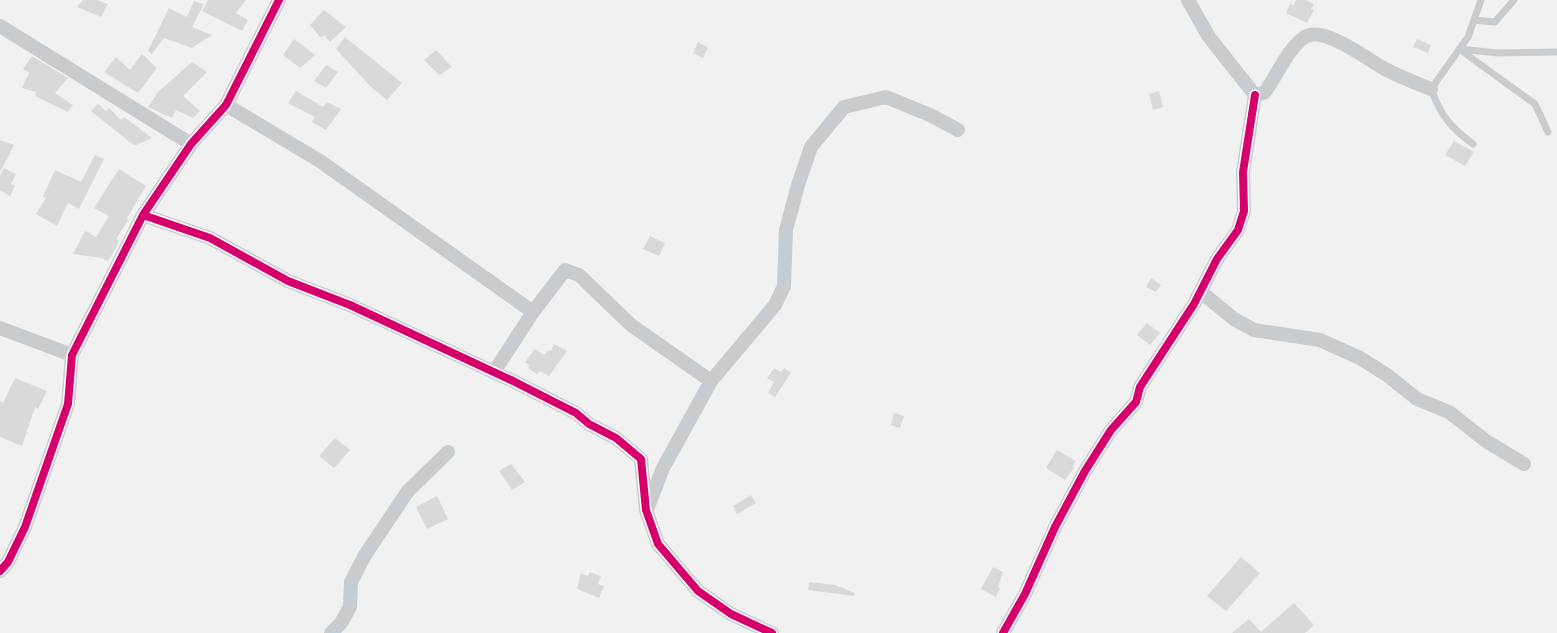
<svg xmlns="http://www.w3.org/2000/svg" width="1557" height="633" font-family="'DejaVu Sans',sans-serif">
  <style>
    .building { fill: #d8d9da }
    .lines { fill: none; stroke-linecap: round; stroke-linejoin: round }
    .lane { stroke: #c8ccce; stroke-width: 7 }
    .street { stroke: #c8ccce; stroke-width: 14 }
    .cycleway-casing { stroke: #fff; stroke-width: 11 }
    .cycleway { stroke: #d6006c; stroke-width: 8 }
  </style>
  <rect width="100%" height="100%" fill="#f2f1f1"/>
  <path class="building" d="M83,0H97L108,4L101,17L77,7Z
    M208,0H246L236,13L248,20L242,31L202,11Z
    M1296,0H1306L1314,4L1311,9L1314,10L1307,23L1286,13L1290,4L1294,5Z
    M194,1L204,4L192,27L212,35L192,48L164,38L152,54L148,51L169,8L187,17Z
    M324,10L346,27L330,42L324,35L321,38L310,25Z
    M345,37L402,83L387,100L370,86L336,49Z
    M294,39L315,55L300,68L283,55Z
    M1417,39L1431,45L1428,53L1413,47Z
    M698,42L708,48L703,58L693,53Z
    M436,50L452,67L439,75L424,60Z
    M142,54L157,68L138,93L104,72L116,57L130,70Z
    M32,56L68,78L55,93L73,105L68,112L35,96L36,92L22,88L29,73L23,69Z
    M192,62L207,72L183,96L200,111L193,118L176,110L172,118L148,107L158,92Z
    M326,65L338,72L326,88L314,81Z
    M296,91L323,107L327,102L341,109L326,130L312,122L315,117L288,103Z
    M1159,91L1163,107L1153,110L1149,94Z
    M98,104L106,111L109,108L121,120L124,117L152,138L136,145L132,144L91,111Z
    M0,140L14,145L0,172Z
    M1454,141L1474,152L1465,166L1445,155Z
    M95,155L104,159L79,209L68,203L57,226L36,214L46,198L43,197L55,170L81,182Z
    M4,168L16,174L11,184L15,186L10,196L0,190V176Z
    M119,169L146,186L127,218L129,219L116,239L119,240L116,248L108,261L102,258L73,254L85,231L96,237L109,216L94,208Z
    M650,236L665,243L659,256L643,249Z
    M1151,278L1161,285L1156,292L1146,287Z
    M1147,323L1160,333L1150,345L1137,335Z
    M554,344L567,351L549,376L540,371L537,374L528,368L529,365L525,362L535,349L544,355L549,350L551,351Z
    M774,368L781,372L784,368L791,373L775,397L768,393L774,382L767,378Z
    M15,378L47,391L38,409L35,407L22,446L0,437V401L3,403Z
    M894,413L904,416L900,428L891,425Z
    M335,438L350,450L334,468L319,456Z
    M1057,450L1076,461L1072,467L1074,468L1065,480L1046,468Z
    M511,464L525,482L512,490L499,471Z
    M751,495L756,503L737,514L733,506Z
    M437,496L448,519L427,529L416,507Z
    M1241,557L1260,573L1226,611L1207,596Z
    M993,567L1003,572L998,587L1000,588L996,597L981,589Z
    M590,572L601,576L598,584L604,586L599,598L577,589L581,573L588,576Z
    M809,582L835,585L855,593L854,596L808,590Z
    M1294,603L1314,625L1305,633H1232L1249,619L1261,632Z"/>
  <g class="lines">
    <path class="lane" d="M1474,20L1495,22L1514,0
      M1548,132L1535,104L1459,49L1498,53L1557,52
      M1473,144C1449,126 1442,117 1431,89L1468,37L1481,0"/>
    <path class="street" d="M1188,0L1209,37L1255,95L1264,93C1278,75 1286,50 1305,37C1324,25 1368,60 1385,69C1400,77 1416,83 1431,89
      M0,26L191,144
      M226,105L320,161L533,312L565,270L579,275L631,325L711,381L663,468L648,507
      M143,215L210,238L288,281L350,305L513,381L576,413L589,424L616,438L641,459L646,510L658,544L698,591L731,614L772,633
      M1201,292L1234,319L1254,330L1320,340L1360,358L1387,375L1417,399L1449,412L1486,441L1524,464
      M0,328L72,355
      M494,372L533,312
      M711,381L775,305L784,286L786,230L798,185L811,147L844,107L886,97L930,115L958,130
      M0,571L8,562L25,527L68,404L72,355L143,215L191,144L226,105L279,0
      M331,633L341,623L350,607L351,582L365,555L408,491L448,452
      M1003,633L1025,594L1055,527L1085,471L1111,430L1136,402L1140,387L1194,304L1217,259L1238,230L1244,211L1243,172L1255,95"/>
    <defs>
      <path id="cycleway" d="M143,215L210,238L288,281L350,305L513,381L576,413L589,424L616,438L641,459L646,510L658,544L698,591L731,614L772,633
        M0,571L8,562L25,527L68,404L72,355L143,215L191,144L226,105L279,0
        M1003,633L1025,594L1055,527L1085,471L1111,430L1136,402L1140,387L1194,304L1217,259L1238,230L1244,211L1243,172L1255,95"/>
    </defs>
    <use href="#cycleway" class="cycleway-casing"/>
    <use href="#cycleway" class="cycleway"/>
  </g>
</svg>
